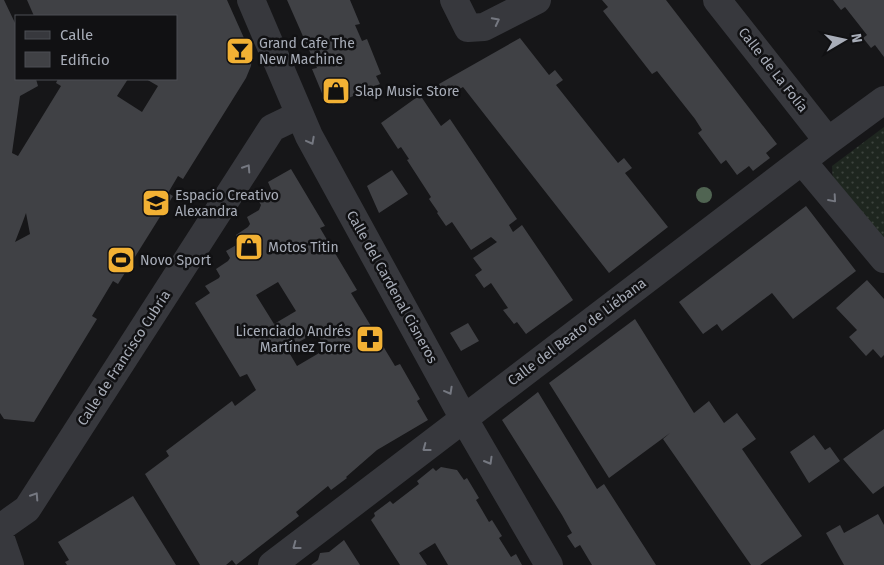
<svg xmlns="http://www.w3.org/2000/svg" width="884" height="565" font-family="'Fira Sans',sans-serif">
  <style>
    .garden { fill: url(#garden-dots) }
    .building { fill: #404145; fill-rule: evenodd }
    .lines { fill: none; stroke-linecap: round; stroke-linejoin: round }
    .minor { stroke: #37383d; stroke-width: 28 }
    .tree { fill: #506452 }
    .oneway { stroke: #757881 }
    .labels { text-anchor: middle; dominant-baseline: central; stroke-width: 5; stroke-linejoin: round; paint-order: stroke }
    .poi-label { font-size: 14px; fill: #a8adb8; stroke: #111113; text-anchor: start }
    .street-label { font-size: 14px; fill: #a8adb8; stroke: #111113 }
  </style>
  <defs>
    <pattern id="garden-dots" width="8" height="8" patternUnits="userSpaceOnUse" patternTransform="scale(1.25)"><rect width="8" height="8" fill="#1e261f"/><path d="M2 2h.1M6 6h.1" fill="none" stroke="#3c433d" stroke-width="1.8" stroke-linecap="round"/></pattern>
  </defs>
  <rect width="100%" height="100%" fill="#161618"/>
  <path class="garden" d="M884,127V240L833,181L832,166Z"/>
  <path class="building" d="M0,0H4L16,25V79H36L38,86L20,96L12,153L18,156L61,86L56,83L58,79H128L117,96L142,112L158,86L146,79H176V16H34L27,0H227L252,56L251,66L246,78L183,179L178,176L168,193L173,196L118,284L113,281L92,316L97,319L34,422L4,419L0,413ZM26,213L30,234L15,242L22,224Z
    M287,0H350L360,24L355,25L362,41L367,39L381,74L376,76L380,84L333,105L329,96L324,98L312,69L317,68Z
    M602,0H666L777,144L766,153L770,158L753,171L749,166L737,175L726,160L721,164L698,133L702,130L695,119L657,71L652,74L603,11L608,7Z
    M833,0H884V57L875,45L871,48L863,38L867,35L845,7L841,10Z
    M520,38L549,75L555,70L563,80L556,85L618,163L624,158L632,168L625,173L668,227L609,273L463,87L446,97L439,84Z
    M420,95L441,126L450,119L517,219L509,225L513,232L522,225L573,300L526,334L517,322L514,324L503,310L508,308L491,283L484,288L475,275L482,270L473,258L497,242L491,237L471,250L452,222L446,226L437,213L438,212L429,199L431,197L407,160L409,159L401,147L398,149L381,123Z
    M291,169L325,226L320,228L357,290L351,293L395,366L400,364L420,399L417,401L428,420L377,450L346,477L347,478L331,490L328,486L296,512L299,516L236,565L232,560L226,565H200L145,474L169,456L166,451L232,401L235,406L256,390L247,374L240,377L195,303L210,293L205,286L219,278L220,276L216,269L228,261L230,258L226,251L238,244L240,241L236,235L248,227L250,224L247,217L259,210L261,205L258,200L269,193L271,189L268,182ZM278,282L296,311L274,324L256,295ZM316,332L326,349L297,366L287,349Z
    M392,170L408,194L379,213L367,186Z
    M806,206L856,271L793,319L772,293L722,331L717,324L703,334L679,302Z
    M867,280L884,299V355L881,358L873,349L866,356L849,337L857,330L836,308Z
    M635,319L694,413L709,401L724,423L737,413L756,439L742,449L802,536L760,565H751L663,439L670,433L609,478L549,383Z
    M468,323L479,341L461,351L450,333Z
    M538,392L597,489L604,484L656,565H592L580,545L575,548L567,536L572,533L562,515L502,420Z
    M884,429V486L873,494L843,459Z
    M814,435L825,450L830,447L840,461L809,483L790,452Z
    M441,467L457,470L464,480L467,478L479,498L476,500L482,510L489,522L492,520L502,536L499,538L511,557L516,554L522,565H448L435,543L419,553L427,565H400L371,520L375,516L374,513L390,501L393,504L419,484L417,481L433,468L436,471Z
    M133,496L176,565H67L65,562L69,560L58,542Z
    M878,514L884,525V565H844L826,533L840,525L844,533Z
    M344,540L360,565H311L318,560L320,553L329,552Z"/>
  <g class="lines">
    <path class="minor" d="M251,0L309,136L464,419L549,565
      M454,0L468,28L484,27L537,0
      M717,0L828,141
      M802,161L884,259
      M0,528L27,509L272,128L299,115
      M0,536L10,565
      M272,565L828,141L884,100"/>
  </g>
  <circle class="tree" cx="704" cy="195" r="8"/>
  <defs><path id="oneway-chevron" d="M-2-3.5L2.5 0L-2 3.5" fill="none" stroke-width="1.6" stroke-linecap="round" stroke-linejoin="round" transform="scale(1.25)"/></defs>
  <g class="oneway">
    <use href="#oneway-chevron" transform="translate(496 21) rotate(-27)"/>
    <use href="#oneway-chevron" transform="translate(311 141) rotate(62)"/>
    <use href="#oneway-chevron" transform="translate(247 168) rotate(-57)"/>
    <use href="#oneway-chevron" transform="translate(833 199) rotate(49)"/>
    <use href="#oneway-chevron" transform="translate(449 391) rotate(61)"/>
    <use href="#oneway-chevron" transform="translate(426 448) rotate(143)"/>
    <use href="#oneway-chevron" transform="translate(489 461) rotate(60)"/>
    <use href="#oneway-chevron" transform="translate(35 496) rotate(-57)"/>
    <use href="#oneway-chevron" transform="translate(296 546) rotate(143)"/>
  </g>
  <defs>
    <symbol id="bar-square" viewBox="-11 -11 22 22"><rect x="-9" y="-9" width="18" height="18" rx="4" fill="#f2b134" stroke="#111113"/><path d="M-6-5H6L.8 .8V4.5H3.5V6h-7V4.5H-.8V.8Z" fill="#111"/></symbol>
    <symbol id="shop-square" viewBox="-11 -11 22 22"><rect x="-9" y="-9" width="18" height="18" rx="4" fill="#f2b134" stroke="#111113"/><path d="M-5-2.5h2.3a2.7 3.5 0 0 1 5.4 0H5L5.5 6h-11ZM-1.5-2.5h3a1.5 2.3 0 0 0-3 0Z" fill="#111"/></symbol>
    <symbol id="university-square" viewBox="-11 -11 22 22"><rect x="-9" y="-9" width="18" height="18" rx="4" fill="#f2b134" stroke="#111113"/><path d="M0-5L7-2L0 1L-7-2ZM-4 1L0 2.5L4 1V4Q0 6-4 4Z" fill="#111"/></symbol>
    <symbol id="stadium-square" viewBox="-11 -11 22 22"><rect x="-9" y="-9" width="18" height="18" rx="4" fill="#f2b134" stroke="#111113"/><path d="M0-5a6.5 5 0 1 0 0 10a6.5 5 0 1 0 0-10ZM-3.5-1.8h7v3.6h-7Z" fill="#111"/></symbol>
    <symbol id="pharmacy-square" viewBox="-11 -11 22 22"><rect x="-9" y="-9" width="18" height="18" rx="4" fill="#f2b134" stroke="#111113"/><path d="M-2-6h4v4h4v4h-4v4h-4v-4h-4v-4h4Z" fill="#111"/></symbol>
  </defs>
  <g fill-rule="evenodd">
    <use href="#bar-square" x="224" y="35" width="32" height="32"/>
    <use href="#shop-square" x="320" y="75" width="32" height="32"/>
    <use href="#university-square" x="140" y="187" width="32" height="32"/>
    <use href="#shop-square" x="233" y="231" width="32" height="32"/>
    <use href="#stadium-square" x="105" y="244" width="32" height="32"/>
    <use href="#pharmacy-square" x="354" y="323" width="32" height="32"/>
  </g>
  <g class="labels">
    <g class="poi-label">
      <text x="259" y="43">Grand Cafe The<tspan x="259" dy="16">New Machine</tspan></text>
      <text x="355" y="91">Slap Music Store</text>
      <text x="175" y="195">Espacio Creativo<tspan x="175" dy="16">Alexandra</tspan></text>
      <text x="268" y="247">Motos Titin</text>
      <text x="140" y="260">Novo Sport</text>
      <text x="351" y="331" text-anchor="end">Licenciado Andrés<tspan x="351" dy="16">Martínez Torre</tspan></text>
    </g>
    <g class="street-label">
      <text transform="translate(773 70) rotate(52)">Calle de La Folía</text>
      <text transform="translate(392 287) rotate(61)">Calle del Cardenal Cisneros</text>
      <text transform="translate(577 332) rotate(-37)">Calle del Beato de Liébana</text>
      <text transform="translate(124 358) rotate(-57)">Calle de Francisco Cubría</text>
    </g>
  </g>
  <rect x="15" y="15" width="162" height="65" fill="#111113" stroke="#4d4f55"/>
  <rect x="25" y="31" width="25" height="8" fill="#37383d" stroke="#4d4f55"/>
  <text x="60" y="40" font-size="15" fill="#a8adb8">Calle</text>
  <rect x="25" y="52" width="25" height="15" fill="#404145" stroke="#4d4f55"/>
  <text x="60" y="65" font-size="15" fill="#a8adb8">Edificio</text>
  <g transform="translate(844 40) rotate(81)" stroke="#111113" stroke-width="4" paint-order="stroke">
  <path d="M0-4L9 19L0 12L-9 19Z" fill="#a8adb8"/>
  <text y="-8" font-size="14" font-weight="bold" text-anchor="middle" fill="#a8adb8">N</text>
  </g>
</svg>
